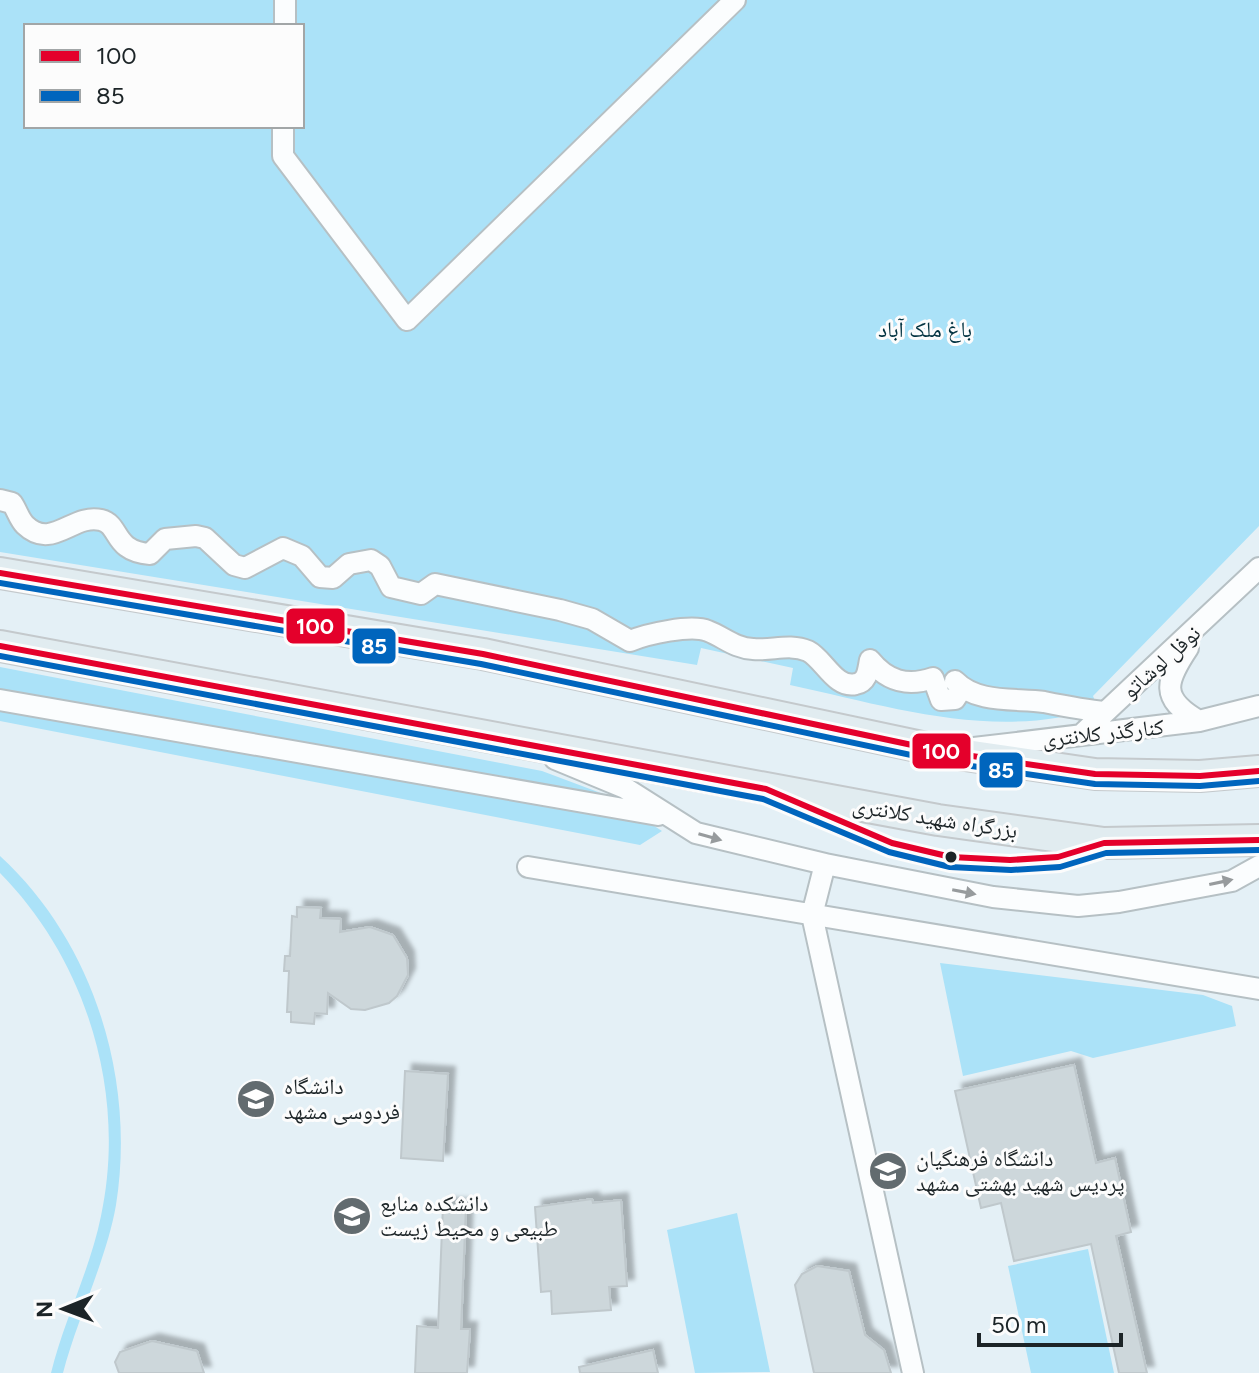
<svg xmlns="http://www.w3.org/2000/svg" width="1259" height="1373" font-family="Figtree,'Noto Naskh Arabic',sans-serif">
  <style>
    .green { fill: #abe2f8; fill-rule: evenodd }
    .building { fill: #cdd7db; stroke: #bfc8cc; stroke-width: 2; filter: url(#shadow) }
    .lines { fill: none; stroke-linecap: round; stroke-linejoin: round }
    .minor-casing { stroke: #b6c0c4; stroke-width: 24 }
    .highway-casing { stroke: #c4c9cc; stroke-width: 34 }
    .minor { stroke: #fbfdfe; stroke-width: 20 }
    .highway { stroke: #e1ecf0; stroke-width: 30 }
    .bus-1-casing { stroke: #fcfcfc; stroke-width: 12 }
    .bus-2-casing { stroke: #fcfcfc; stroke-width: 12 }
    .bus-1 { stroke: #e4002b; stroke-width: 6 }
    .bus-2 { stroke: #0065bd; stroke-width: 6 }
    .oneway { fill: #979b9d }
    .bus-dot { fill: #1c2427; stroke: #fcfcfc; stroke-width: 3 }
    .labels { text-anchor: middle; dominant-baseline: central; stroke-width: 6; stroke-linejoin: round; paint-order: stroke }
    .park-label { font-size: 22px; fill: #013240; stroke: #fcfcfc }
    .street-label { font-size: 22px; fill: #1c2427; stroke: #fcfcfc }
    .poi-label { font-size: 22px; fill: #1c2427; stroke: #fcfcfc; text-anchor: start }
    .line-badge { stroke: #fcfcfc; stroke-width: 3 }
    .badge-label { font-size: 22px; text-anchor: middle; font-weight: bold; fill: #fff }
  </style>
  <defs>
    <filter id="shadow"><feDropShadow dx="7" dy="-7" stdDeviation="2" flood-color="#0004"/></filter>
  </defs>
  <rect width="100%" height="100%" fill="#e4f0f6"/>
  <path class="green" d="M0,0H1259V526L1093,696L1098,708C996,741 892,707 790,685L793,668L701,648L697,665L0,552ZM26,26H302V126H26Z
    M0,667L542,771L606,795L662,831L640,845L0,721Z
    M0,856C94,942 136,1080 116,1205C107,1258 77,1319 63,1373H51C64,1320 90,1270 101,1216C127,1094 87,961 0,873Z
    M940,963L1203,995L1232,1006L1236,1026L1093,1058L1071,1051L963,1076Z
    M737,1213L770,1372L695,1373L667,1230Z
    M1088,1249L1114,1373H1031L1008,1266Z"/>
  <path class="building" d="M297,907L321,908L320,918L341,919L340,932L370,927L393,935L407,958L408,975L397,996L389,1003L365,1010L351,1009L328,993L327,1014L315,1013L314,1024L291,1022V1012H287L289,971H284L285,956H290L292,916L297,917Z
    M1074,1065L1096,1163L1115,1158L1131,1232L1116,1236L1147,1373H1119L1091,1244L1014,1261L1001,1203L981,1208L955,1091Z
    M405,1071L448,1074L443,1161L401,1158Z
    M592,1199L593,1203L621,1200L627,1286L609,1287L611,1310L552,1314L551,1291L541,1292L535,1207Z
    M443,1205L466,1206L461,1329H470L467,1373H415L417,1326L438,1328Z
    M817,1266L849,1271L865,1335L884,1350L891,1373H814L795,1285L802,1274Z
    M152,1341L197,1351L204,1373H119L115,1362L120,1352Z
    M653,1350L658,1373H580L579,1367Z"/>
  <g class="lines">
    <defs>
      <path id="minor" d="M285,26V0
        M283,126V156L407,320L735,0
        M0,500L12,503C17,510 19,519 25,525C52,551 73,513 101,520C121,525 112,551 150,554L165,539L196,536L205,538L234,565L245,568L283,548L302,556L320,577L333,578L349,564L371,560L380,566L391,587L421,594L435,584L560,610L592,619L630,641C647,634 691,624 708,631C724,637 734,648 753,649C772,651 789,643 808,651C824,659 835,689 856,684C868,682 868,669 870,660C887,681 907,687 933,678L941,700L955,699L962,688
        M1188,648C1166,681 1159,698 1199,721
        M955,681C977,704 1016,698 1044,702C1064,706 1084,710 1105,712
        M0,700L658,815
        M1081,735L1259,568
        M974,748L1199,721L1259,706
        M555,759L625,788L696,833L825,864L993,897L1078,906L1119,902L1232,881L1259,866
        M825,864L812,915L913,1373
        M528,867L1259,989"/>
      <path id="highway" d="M0,573L483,654L945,752L1095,774L1200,776L1259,771
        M0,646L938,820L1104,843L1259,840"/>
    </defs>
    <use href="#minor" class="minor-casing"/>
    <use href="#highway" class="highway-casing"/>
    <use href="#minor" class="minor"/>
    <use href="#highway" class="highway"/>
    <defs>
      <path id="bus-1" d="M0,573L483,654L945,752L1095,774L1200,776L1259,771
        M0,646L766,789L892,843L951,857L1010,860L1058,857L1104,843L1259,840"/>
      <path id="bus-2" d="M0,583L481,664L944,762L1095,784L1200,786L1259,781
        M0,656L763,799L889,852L950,867L1011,870L1060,867L1106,853L1259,850"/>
    </defs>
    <use href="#bus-1" class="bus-1-casing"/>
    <use href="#bus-2" class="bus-2-casing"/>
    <use href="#bus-1" class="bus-1"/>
    <use href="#bus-2" class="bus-2"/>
  </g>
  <defs><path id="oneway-solid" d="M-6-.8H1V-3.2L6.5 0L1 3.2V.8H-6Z" transform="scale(2)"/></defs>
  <g class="oneway">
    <use href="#oneway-solid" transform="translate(710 837) rotate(16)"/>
    <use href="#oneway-solid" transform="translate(1221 882) rotate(-12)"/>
    <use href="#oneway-solid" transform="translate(964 892) rotate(11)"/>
  </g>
  <defs>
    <symbol id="university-disc" viewBox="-11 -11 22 22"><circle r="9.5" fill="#626b6f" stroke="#fcfcfc"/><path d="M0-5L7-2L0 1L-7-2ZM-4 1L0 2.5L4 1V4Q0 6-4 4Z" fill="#fff"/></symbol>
  </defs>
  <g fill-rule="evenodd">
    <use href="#university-disc" x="234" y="1077" width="44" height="44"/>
    <use href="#university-disc" x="866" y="1149" width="44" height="44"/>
    <use href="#university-disc" x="330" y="1194" width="44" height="44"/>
  </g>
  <circle class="bus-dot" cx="951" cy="857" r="7"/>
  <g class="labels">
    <g class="park-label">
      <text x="925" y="329">باغ ملک آباد</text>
    </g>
    <g class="street-label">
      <text transform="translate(1161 662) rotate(-42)">نوفل لوشاتو</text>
      <text transform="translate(1103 733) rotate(-6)">کنارگذر کلانتری</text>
      <text transform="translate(935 818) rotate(9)">بزرگراه شهید کلانتری</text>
    </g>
    <g class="poi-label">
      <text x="284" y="1086">دانشگاه<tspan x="284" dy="25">فردوسی مشهد</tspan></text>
      <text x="916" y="1158">دانشگاه فرهنگیان<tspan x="916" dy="25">پردیس شهید بهشتی مشهد</tspan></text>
      <text x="380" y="1203">دانشکده منابع<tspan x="380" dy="25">طبیعی و محیط زیست</tspan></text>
    </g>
  </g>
  <g class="line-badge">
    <rect x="285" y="607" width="61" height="38" rx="8" fill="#e4002b"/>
    <rect x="351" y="627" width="46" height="38" rx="8" fill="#0065bd"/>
    <rect x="911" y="732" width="61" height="38" rx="8" fill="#e4002b"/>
    <rect x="978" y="751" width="46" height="38" rx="8" fill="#0065bd"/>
  </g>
  <g class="badge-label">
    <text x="315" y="634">100</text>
    <text x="374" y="654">85</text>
    <text x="941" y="759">100</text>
    <text x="1001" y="778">85</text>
  </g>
  <rect x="24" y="24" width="280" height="104" fill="#fcfcfc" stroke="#a2a6a7" stroke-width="2"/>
  <rect x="40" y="50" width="40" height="12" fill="#e4002b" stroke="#a2a6a7" stroke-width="2"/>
  <text x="96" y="64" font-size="24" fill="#1c2427">100</text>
  <rect x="40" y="90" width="40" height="12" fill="#0065bd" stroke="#a2a6a7" stroke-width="2"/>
  <text x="96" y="104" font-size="24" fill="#1c2427">85</text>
  <g transform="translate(64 1309) rotate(269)" stroke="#fcfcfc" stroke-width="6" paint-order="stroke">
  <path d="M0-6L14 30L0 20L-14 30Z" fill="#1c2427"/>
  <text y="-12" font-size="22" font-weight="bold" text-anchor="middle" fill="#1c2427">N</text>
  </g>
  <path d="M979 1333v12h142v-12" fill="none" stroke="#1c2427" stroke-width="4"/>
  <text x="991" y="1333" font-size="24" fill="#1c2427" stroke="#fcfcfc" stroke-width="6" paint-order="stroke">50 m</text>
</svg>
